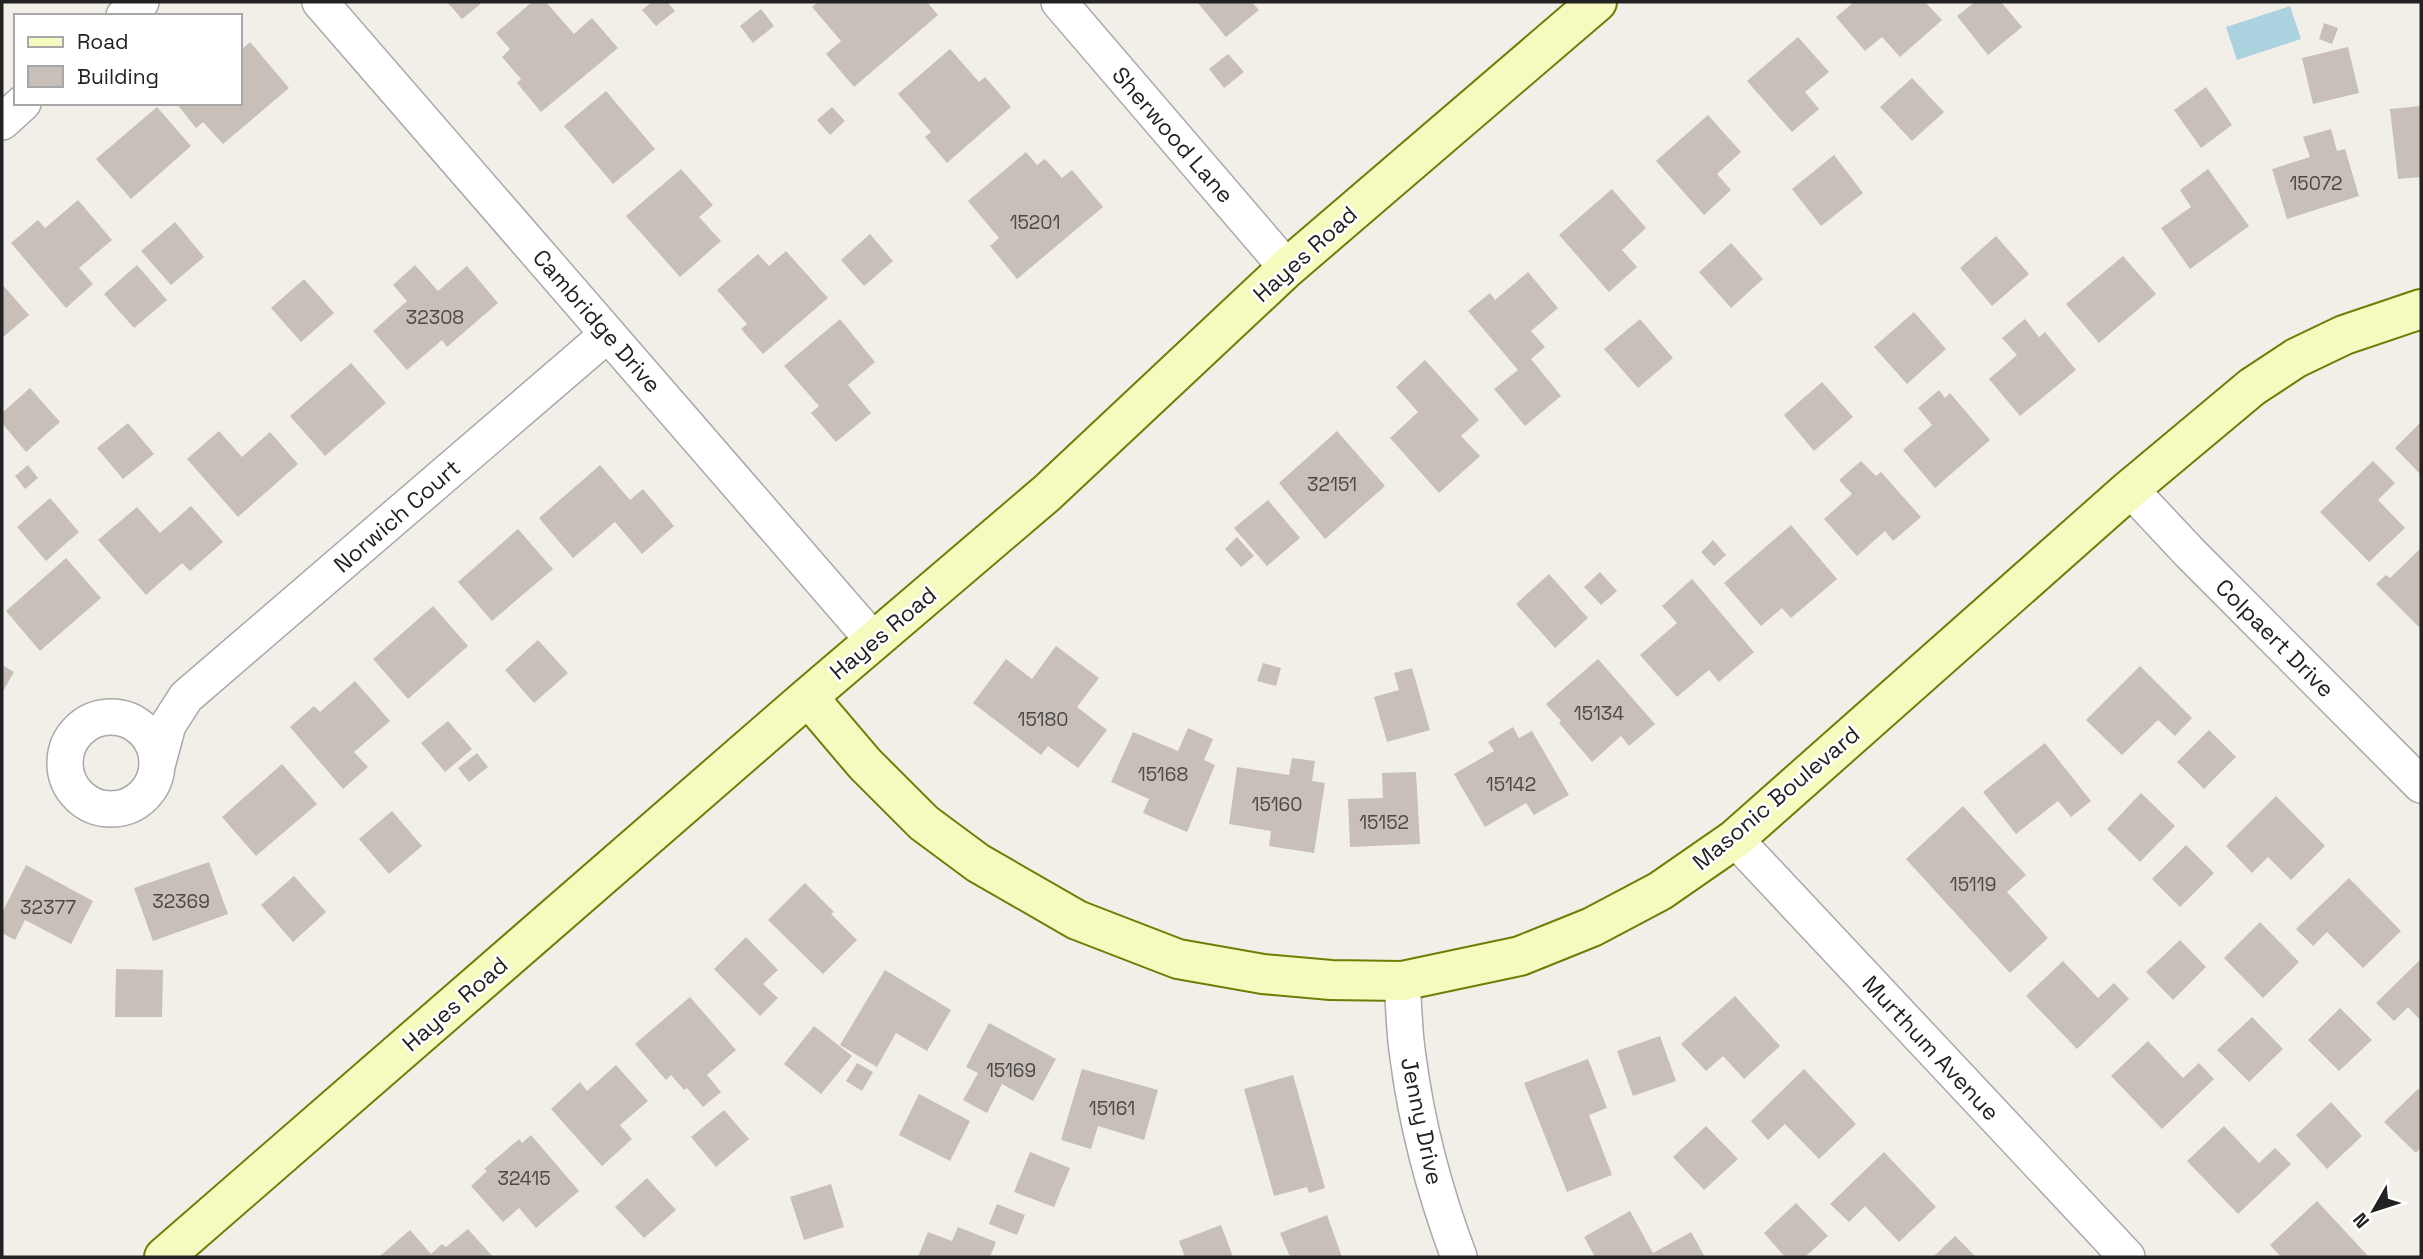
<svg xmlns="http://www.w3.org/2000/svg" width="2423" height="1259" font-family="'Space Grotesk',sans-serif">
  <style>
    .water { fill: #aad3df }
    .building { fill: #c7bfb8 }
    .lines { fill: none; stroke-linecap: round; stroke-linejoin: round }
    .street-casing { stroke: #a9a9a9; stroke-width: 38 }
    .secondary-casing { stroke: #707d05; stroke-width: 42 }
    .street { stroke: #fff; stroke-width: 35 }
    .secondary { stroke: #f7fabf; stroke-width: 38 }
    .labels { text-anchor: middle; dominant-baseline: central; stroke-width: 5; stroke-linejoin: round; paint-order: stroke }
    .number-label { font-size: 19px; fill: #4b4948 }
    .street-label { font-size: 23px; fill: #222; stroke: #fff }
  </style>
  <rect width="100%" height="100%" fill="#f2efe9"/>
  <path class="water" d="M2290,6L2301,39L2237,60L2226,27Z"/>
  <path class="building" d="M447,2H483L462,19Z
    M532,2H546L574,34L592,18L618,48L541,112L517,83L521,79L502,57L510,49L496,33Z
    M652,2H667L675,11L656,26L642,10Z
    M818,2H927L938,15L854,87L826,54L841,41L812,7Z
    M1197,2H1252L1259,10L1226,37Z
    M1854,2H1925L1942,20L1900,57L1882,37L1865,51L1836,17Z
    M1975,2H2001L2022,27L1988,55L1957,16Z
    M761,9L774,26L753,43L740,26Z
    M2324,23L2338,28L2332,44L2319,39Z
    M1798,37L1829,72L1805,92L1819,109L1792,132L1747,81Z
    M250,42L289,88L223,144L203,122L196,128L176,103H240V51Z
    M2348,47L2359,93L2313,104L2302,58Z
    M950,49L979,82L985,77L1011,107L947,163L925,137L931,132L898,94Z
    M1228,54L1244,72L1224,88L1209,69Z
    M1912,78L1944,112L1912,141L1880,107Z
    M2206,87L2232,125L2201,148L2174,110Z
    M606,91L655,149L613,184L564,126Z
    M2421,106V177L2398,179L2390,109Z
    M157,107L191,146L131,199L96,159Z
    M832,107L845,121L830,135L817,120Z
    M1708,115L1741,152L1717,174L1731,190L1704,215L1656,161Z
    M2331,129L2337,151L2345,149L2359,196L2287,219L2272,169L2310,157L2303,137Z
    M1026,152L1037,165L1045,159L1062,178L1072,170L1103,207L1017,279L990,246L999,238L968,201Z
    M1834,155L1863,193L1821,226L1792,189Z
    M681,169L713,205L699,217L721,241L680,277L626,216Z
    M2208,169L2249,226L2190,269L2161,228L2191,207L2180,190Z
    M1612,189L1646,228L1622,250L1637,267L1609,292L1559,235Z
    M78,200L112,240L79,268L93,284L66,308L11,243L38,220L45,228Z
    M175,222L204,257L171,285L141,251Z
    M870,234L893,261L864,286L841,260Z
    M1996,236L2029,274L1992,306L1960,268Z
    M1731,243L1763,279L1731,308L1699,272Z
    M786,251L828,298L763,354L741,329L747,324L717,290L758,254L769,266Z
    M2123,256L2156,294L2099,343L2066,304Z
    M137,265L167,300L134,328L104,294Z
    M415,265L438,291L467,266L498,303L447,347L442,340L407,370L373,331L407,301L393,285Z
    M1528,272L1558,308L1531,331L1545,347L1531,359L1561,396L1525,426L1494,389L1518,370L1468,311L1490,293L1495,300Z
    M304,279L334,313L301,342L271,308Z
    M2,284L29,315L2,338Z
    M1914,312L1946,349L1907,384L1874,347Z
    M840,319L875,362L848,385L871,413L836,442L811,413L819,406L784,366Z
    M1640,319L1673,358L1638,388L1604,349Z
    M2025,319L2039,337L2045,332L2076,370L2020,416L1989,379L2017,355L2002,338Z
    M1425,360L1479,420L1461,436L1480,456L1439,493L1390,438L1418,412L1396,387Z
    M351,363L386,403L325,456L290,416Z
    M1822,382L1853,417L1814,451L1784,415Z
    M30,388L60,422L26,452L2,423V413Z
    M1939,390L1945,398L1950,393L1990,440L1935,488L1903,450L1932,425L1918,408Z
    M2421,422V475L2395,448Z
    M128,423L154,454L123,479L97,448Z
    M219,431L242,457L270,432L298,464L238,517L187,459Z
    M1337,431L1385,486L1325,539L1279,483Z
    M1861,461L1876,476L1881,472L1921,517L1893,541L1885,531L1857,556L1824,519L1852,494L1839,480Z
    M2373,461L2395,483L2378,500L2405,528L2369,562L2320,512Z
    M28,465L38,478L25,489L15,476Z
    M600,465L630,500L643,489L674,526L642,554L615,522L573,558L539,518Z
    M50,498L79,532L46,561L17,527Z
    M1268,500L1300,538L1267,566L1234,528Z
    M191,506L223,542L190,571L182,563L146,595L98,540L137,507L160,533Z
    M1791,525L1837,579L1791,618L1782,608L1761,626L1724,583Z
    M518,529L553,569L492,621L458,582Z
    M1237,537L1254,556L1241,567L1225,549Z
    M1713,540L1726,555L1714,566L1701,552Z
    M2420,549L2421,550V629L2376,584L2386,575L2390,578Z
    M66,558L101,598L40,651L6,611Z
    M1600,572L1617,591L1601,605L1584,587Z
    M1549,574L1588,618L1555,648L1516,604Z
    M1692,579L1754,652L1719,682L1709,670L1677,697L1640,655L1677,623L1662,606Z
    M433,606L468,646L408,699L373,659Z
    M538,640L568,673L534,703L505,670Z
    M1056,646L1099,678L1077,707L1107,730L1078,768L1048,746L1041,755L973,703L1006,659L1032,679Z
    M1598,659L1655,724L1629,746L1621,736L1592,762L1559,723L1561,721L1546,704Z
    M1263,663L1281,668L1276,686L1257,681Z
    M2,665L14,672L2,693Z
    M2140,666L2192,718L2175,736L2158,720L2122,755L2086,720Z
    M1412,668L1430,730L1387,742L1374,697L1399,690L1394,673Z
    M355,681L390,721L354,752L368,767L343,789L290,727L314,706L320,712Z
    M448,721L472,749L445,772L421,743Z
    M1513,727L1519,738L1532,731L1569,795L1534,815L1526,803L1485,827L1454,774L1494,751L1488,742Z
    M1188,728L1213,739L1204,760L1215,765L1187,832L1143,813L1149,799L1111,782L1133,732L1178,751Z
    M2209,730L2236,757L2204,789L2177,762Z
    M2045,743L2091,801L2071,817L2058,801L2016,834L1983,792Z
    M477,753L488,767L469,782L458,768Z
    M1292,758L1315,761L1312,781L1325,783L1314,853L1269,846L1271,831L1229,824L1237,767L1289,775Z
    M282,764L317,804L256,856L222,817Z
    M1416,772L1420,844L1350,847L1348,799L1383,798L1382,773Z
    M2141,793L2175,826L2140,862L2107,829Z
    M2276,796L2325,846L2291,880L2268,857L2252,873L2226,846Z
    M1963,806L2026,875L2007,892L2048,938L2010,973L1906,859Z
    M392,811L422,846L389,874L359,839Z
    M2186,845L2214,873L2180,907L2152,879Z
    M209,862L228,914L153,941L134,888Z
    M26,865L93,901L71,944L25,920L15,940L2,933V913Z
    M294,876L326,912L293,942L261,905Z
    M2349,878L2401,931L2363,968L2327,932L2313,946L2296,929Z
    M805,883L834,912L831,914L857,940L823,974L768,920Z
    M2260,922L2299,962L2263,998L2224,958Z
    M746,937L778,970L763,984L778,998L760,1016L714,969Z
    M2180,940L2206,967L2173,1000L2146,972Z
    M2421,959V1021L2408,1007L2394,1021L2376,1003Z
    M2063,961L2098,998L2114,983L2129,999L2077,1049L2026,996Z
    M116,969L163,970L162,1017H115Z
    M885,970L951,1010L927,1051L896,1033L877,1067L840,1045Z
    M1735,996L1780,1046L1744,1079L1723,1056L1706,1071L1681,1044Z
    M690,997L736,1050L707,1075L721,1092L703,1107L687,1088L684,1090L671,1075L666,1080L635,1044Z
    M2340,1008L2372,1040L2339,1071L2308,1040Z
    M2252,1017L2283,1049L2249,1082L2217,1050Z
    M989,1023L1056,1059L1033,1101L1002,1084L987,1113L963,1100L978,1073L966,1067Z
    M814,1026L852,1056L821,1094L784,1064Z
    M1660,1036L1676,1081L1633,1096L1617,1051Z
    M2148,1041L2183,1078L2199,1063L2214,1079L2162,1129L2111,1076Z
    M1588,1059L1607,1108L1589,1115L1612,1175L1567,1192L1524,1083Z
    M857,1063L873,1072L862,1091L846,1081Z
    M616,1065L648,1101L620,1125L632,1139L602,1166L551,1109L580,1082L587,1091Z
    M1082,1069L1158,1090L1144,1140L1098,1126L1091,1149L1061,1140Z
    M1804,1069L1856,1124L1819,1159L1785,1124L1768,1140L1751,1121Z
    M1293,1075L1325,1188L1309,1193L1307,1187L1274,1196L1244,1089Z
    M2418,1089L2421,1091V1147L2416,1153L2384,1122Z
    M919,1094L970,1121L950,1161L899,1135Z
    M2331,1102L2362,1136L2327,1169L2296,1135Z
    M724,1110L749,1139L716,1167L691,1137Z
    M1706,1126L1738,1159L1704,1190L1673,1157Z
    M2224,1126L2259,1163L2275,1148L2291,1164L2238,1214L2187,1161Z
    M531,1135L579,1191L536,1228L519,1208L503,1222L471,1186L487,1171L484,1169L519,1139L522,1143Z
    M1030,1152L1070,1168L1054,1207L1014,1192Z
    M1884,1152L1936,1207L1899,1242L1865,1206L1849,1222L1830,1204Z
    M647,1178L676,1210L644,1238L615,1207Z
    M831,1184L844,1227L804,1240L790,1197Z
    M2317,1201L2369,1257H2281L2270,1245Z
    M1796,1203L1828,1236L1805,1257H1785L1764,1233Z
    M997,1204L1025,1215L1017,1235L989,1224Z
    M1630,1211L1653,1253L1691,1232L1705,1257H1595L1584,1237Z
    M1327,1215L1342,1257H1290L1280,1233Z
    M1221,1225L1233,1257H1185L1179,1241Z
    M958,1227L996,1242L990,1257H918L928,1232L952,1241Z
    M468,1229L493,1257L380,1256L410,1230L431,1254L442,1244L446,1247Z
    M1955,1236L1976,1257H1933Z"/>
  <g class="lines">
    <defs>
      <path id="street" d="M320,2L874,641
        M1059,2L1287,268
        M124,16L141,2
        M2,122L23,103
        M2130,489L2190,553L2421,785
        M65 763a46 46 0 1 1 92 0a46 46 0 1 1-92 0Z
        M158,762L168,725L186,697L608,334
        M1735,839L2127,1257
        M1402,981C1404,1007 1404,1032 1408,1057C1417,1126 1435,1193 1459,1257"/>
      <path id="secondary" d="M808,697L865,764L924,823L978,863L1077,920L1178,959L1263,974L1331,980L1402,981L1520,956L1592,927L1660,891L1735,839L2130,489L2252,387L2296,358L2344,335L2421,309
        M164,1257L808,697L1047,493L1287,268L1597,2"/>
    </defs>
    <use href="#street" class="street-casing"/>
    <use href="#secondary" class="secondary-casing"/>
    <use href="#street" class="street"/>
    <use href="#secondary" class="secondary"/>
  </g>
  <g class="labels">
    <g class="number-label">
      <text x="2316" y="183">15072</text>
      <text x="1035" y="222">15201</text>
      <text x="435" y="317">32308</text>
      <text x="1332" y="484">32151</text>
      <text x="1599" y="713">15134</text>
      <text x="1043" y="719">15180</text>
      <text x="1163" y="774">15168</text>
      <text x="1511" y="784">15142</text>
      <text x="1277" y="804">15160</text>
      <text x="1384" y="822">15152</text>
      <text x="1973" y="884">15119</text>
      <text x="181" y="901">32369</text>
      <text x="48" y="907">32377</text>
      <text x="1011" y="1070">15169</text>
      <text x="1112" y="1108">15161</text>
      <text x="524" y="1178">32415</text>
    </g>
    <g class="street-label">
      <text transform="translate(1173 135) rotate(49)">Sherwood Lane</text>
      <text transform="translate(1305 254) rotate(-42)">Hayes Road</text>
      <text transform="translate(597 321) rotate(49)">Cambridge Drive</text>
      <text transform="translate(397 516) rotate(-41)">Norwich Court</text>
      <text transform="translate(883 633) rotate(-40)">Hayes Road</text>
      <text transform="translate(2275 638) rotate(45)">Colpaert Drive</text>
      <text transform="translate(1776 798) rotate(-40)">Masonic Boulevard</text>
      <text transform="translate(455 1004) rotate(-41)">Hayes Road</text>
      <text transform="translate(1931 1048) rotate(47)">Murthum Avenue</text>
      <text transform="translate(1422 1121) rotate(78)">Jenny Drive</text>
    </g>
  </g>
  <rect width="2423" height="1259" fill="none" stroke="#222222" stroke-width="7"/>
  <rect x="14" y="14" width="228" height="91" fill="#ffffff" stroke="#a7a7a7" stroke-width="2"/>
  <rect x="28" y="37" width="35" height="10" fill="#f7fabf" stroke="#a7a7a7" stroke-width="2"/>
  <text x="77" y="49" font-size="21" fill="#222222">Road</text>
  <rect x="28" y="66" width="35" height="21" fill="#c7bfb8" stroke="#a7a7a7" stroke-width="2"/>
  <text x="77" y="84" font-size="21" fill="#222222">Building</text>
  <g transform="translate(2374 1210) rotate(231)" stroke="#ffffff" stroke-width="5" paint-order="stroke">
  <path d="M0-5L12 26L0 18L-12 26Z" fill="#222222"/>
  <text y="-10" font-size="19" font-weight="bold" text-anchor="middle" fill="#222222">N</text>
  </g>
</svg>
